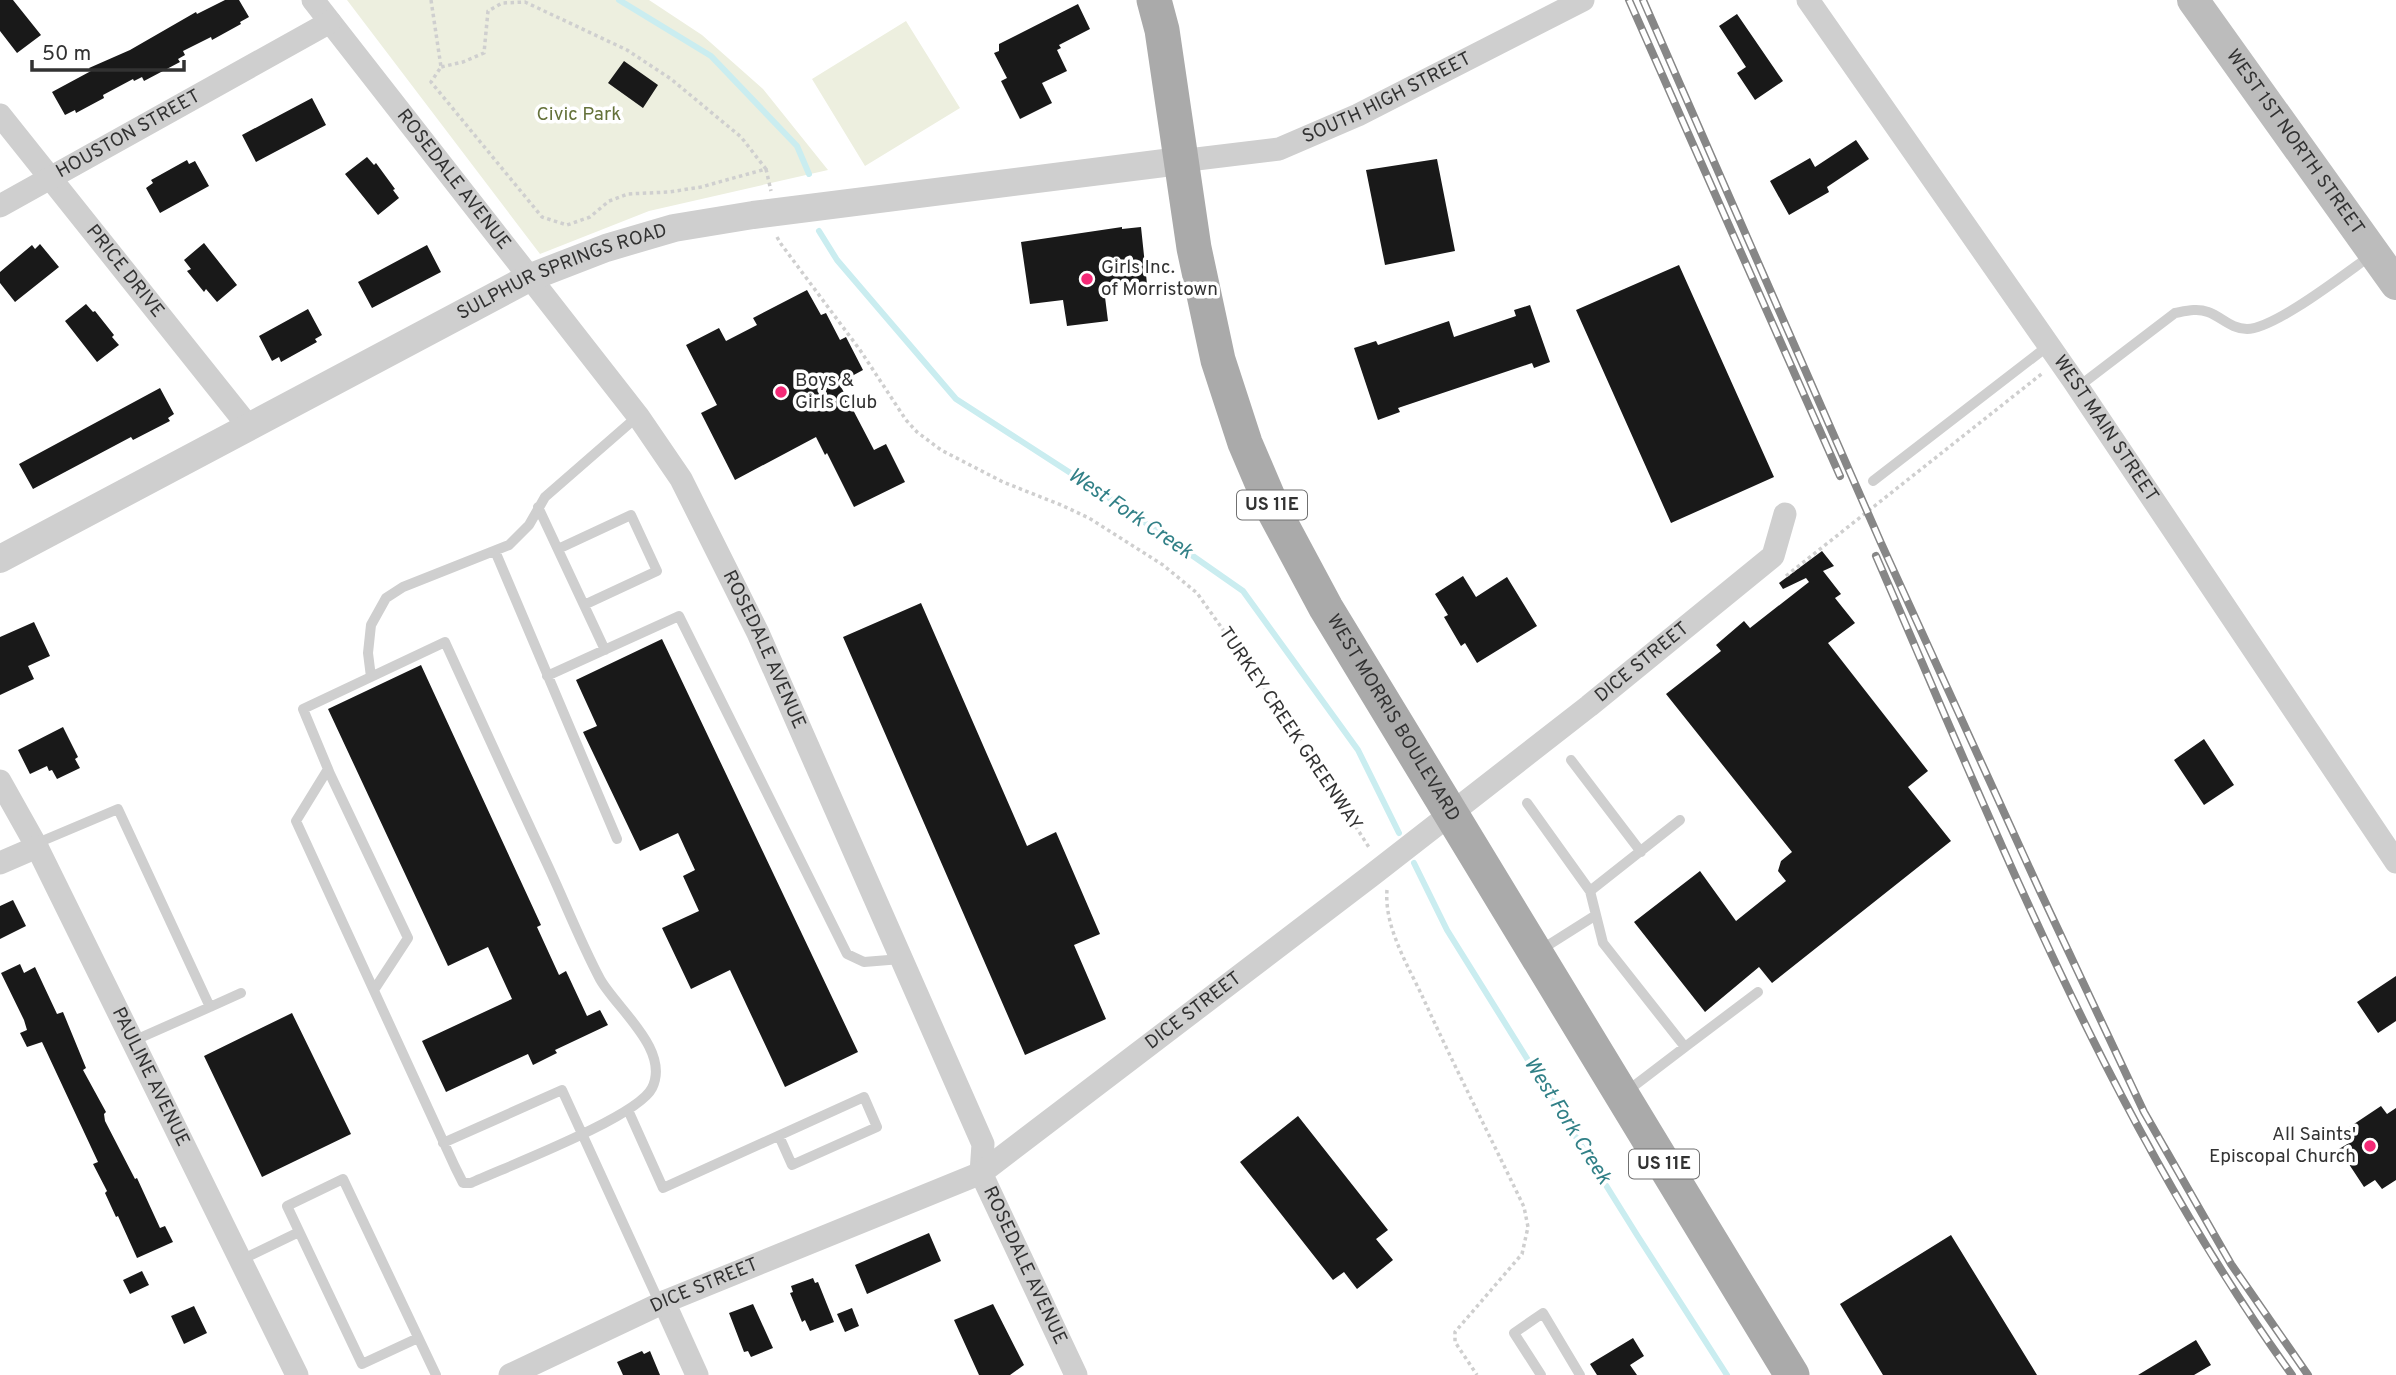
<svg xmlns="http://www.w3.org/2000/svg" width="2396" height="1375" font-family="Overpass,sans-serif">
  <style>
    .green { fill: #edefdf }
    .lines { fill: none; stroke-linecap: round; stroke-linejoin: round }
    .stream { stroke: #caedf0; stroke-width: 6 }
    .building { fill: #191919 }
    .path { stroke: #cfcfcf; stroke-width: 3.5; stroke-dasharray: 3.5 3.5; stroke-linecap: butt }
    .service { stroke: #cfcfcf; stroke-width: 10 }
    .minor { stroke: #cfcfcf; stroke-width: 23 }
    .tertiary { stroke: #cfcfcf; stroke-width: 28 }
    .secondary { stroke: #bcbcbc; stroke-width: 32 }
    .primary { stroke: #aaa; stroke-width: 35 }
    .rail-casing { stroke: #878787; stroke-width: 8 }
    .rail { stroke: #fff; stroke-width: 5; stroke-dasharray: 16; stroke-linecap: butt }
    .poi-dot { fill: #f42976; stroke: #fff; stroke-width: 2.5 }
    .labels { text-anchor: middle; dominant-baseline: central; stroke-width: 7; stroke-linejoin: round; paint-order: stroke }
    .shield { fill: #fff; stroke: #707070; stroke-width: 2 }
    .shield-label { font-size: 18px; font-weight: bold; fill: #323232 }
    .street-label { font-size: 19px; fill: #323232; stroke: #fff }
    .park-label { font-size: 19px; fill: #65723a; stroke: #fff }
    .poi-label { font-size: 19px; fill: #323232; stroke: #fff; text-anchor: start }
    .water-label { font-size: 21px; font-style: italic; fill: #318087; stroke: #fff }
  </style>
  <rect width="100%" height="100%" fill="#fff"/>
  <path class="green" d="M347,0H649L702,35L763,89L828,170L649,211L540,254Z
    M906,21L960,108L865,166L812,79Z"/>
  <g class="lines">
    <path class="stream" d="M619,0L711,56L797,146L809,174
      M819,231L837,260L956,399L1120,505L1243,591L1358,750L1399,833
      M1414,863L1447,930L1637,1235L1727,1375"/>
  </g>
  <path class="building" d="M0,0H13L41,35L17,53L0,31Z
    M225,0H239L249,17L240,22L241,24L212,40L211,37L183,51L185,55L178,59L180,62L144,81L142,77L134,81L133,79L103,95L104,98L76,113L75,110L65,115L52,92L91,71L89,68L130,50L196,12L197,14Z
    M1078,4L1090,29L1059,45L1061,48L1057,50L1067,71L1042,83L1052,103L1020,119L1001,81L1007,78L994,53L999,51V44Z
    M1737,14L1783,81L1755,100L1737,73L1746,67L1719,26Z
    M624,61L658,85L643,108L608,83Z
    M312,98L326,125L256,162L242,135Z
    M1856,140L1869,159L1827,187L1829,192L1789,215L1770,181L1810,158L1815,167Z
    M367,157L374,165L376,163L395,189L393,190L399,198L378,215L345,174Z
    M1437,159L1455,251L1385,265L1366,170Z
    M187,160L189,164L195,161L209,186L160,213L146,188L153,183L151,180Z
    M1122,227V229L1141,227L1147,284L1104,289L1108,321L1067,326L1063,300L1030,304L1021,242Z
    M204,243L237,285L217,302L206,289L204,292L187,271L191,269L184,260Z
    M40,244L59,267L15,302L0,283V272L32,245L35,249Z
    M427,245L441,272L372,308L358,282Z
    M1679,265L1774,477L1671,523L1576,310Z
    M807,290L821,315L826,313L840,340L846,337L863,370L839,383L874,450L886,444L905,482L854,507L827,453L825,455L816,437L735,480L701,413L717,405L686,345L719,328L726,341L757,325L753,318Z
    M86,304L93,312L95,311L114,335L112,337L119,345L97,362L65,321Z
    M1530,305L1550,362L1534,368L1532,363L1398,408L1400,412L1378,420L1354,348L1376,341L1378,345L1449,321L1454,337L1516,316L1514,310Z
    M308,309L322,335L315,339L317,342L281,362L279,357L272,361L259,336Z
    M160,388L174,414L168,418L170,421L133,440L131,437L33,489L19,464Z
    M1822,551L1834,566L1823,571L1841,594L1835,598L1855,623L1828,643L1928,771L1908,787L1951,841L1772,983L1759,967L1705,1012L1634,922L1700,871L1736,921L1786,881L1778,871L1781,861L1792,852L1666,694L1721,651L1716,645L1744,621L1750,628L1809,582L1806,578L1783,589L1779,583Z
    M1463,576L1476,597L1507,577L1537,626L1477,663L1465,643L1461,646L1444,617L1448,615L1435,594Z
    M921,603L1027,846L1056,832L1100,934L1074,945L1106,1019L1025,1055L843,637Z
    M34,622L50,656L28,666L34,679L0,695V637Z
    M662,639L858,1052L785,1087L730,970L691,989L662,928L699,911L683,876L695,870L678,833L640,851L583,732L597,726L576,680Z
    M421,665L541,925L537,927L559,975L566,971L587,1016L600,1010L608,1025L555,1050L557,1053L533,1065L528,1054L446,1092L422,1041L512,999L488,947L448,966L328,709Z
    M63,727L78,757L75,759L80,768L57,779L52,770L49,771L47,766L30,774L18,750Z
    M2204,739L2234,785L2204,805L2174,760Z
    M13,900L26,926L0,939V906Z
    M20,964L24,973L35,967L57,1014L63,1012L86,1068L83,1070L106,1112L104,1114L105,1121L135,1179L137,1178L160,1228L165,1226L173,1242L137,1258L118,1216L116,1217L105,1193L107,1191L93,1164L98,1162L42,1042L27,1047L20,1033L27,1030L24,1020L1,973Z
    M2396,976V1021L2378,1033L2357,1002Z
    M292,1013L351,1134L262,1177L204,1056Z
    M2381,1106L2387,1114L2396,1108V1180L2382,1189L2375,1180L2364,1187L2339,1149L2349,1143L2342,1132Z
    M1298,1116L1388,1230L1376,1239L1393,1260L1357,1289L1344,1272L1333,1280L1240,1162Z
    M929,1233L941,1261L867,1294L855,1265Z
    M1951,1235L2037,1375H1883L1840,1304Z
    M142,1271L149,1285L130,1294L123,1280Z
    M813,1278L815,1283L818,1282L834,1322L810,1331L805,1320L802,1322L790,1293L793,1292L791,1286Z
    M753,1304L773,1348L751,1357L748,1351L744,1352L729,1313Z
    M993,1304L1024,1365L1010,1375H979L954,1320Z
    M194,1306L207,1333L184,1344L171,1316Z
    M852,1308L859,1326L845,1332L837,1314Z
    M1633,1338L1644,1356L1630,1365L1637,1375H1597L1590,1364Z
    M2196,1340L2211,1365L2194,1375H2138Z
    M642,1351L644,1354L650,1351L660,1375H623L617,1362Z"/>
  <g class="lines">
    <path class="path" d="M431,0L441,67L431,82L542,217L567,225L590,217L609,201L628,194L669,192L701,187L766,169L741,137L671,79L627,50L525,2L502,3L488,11L484,53L463,62L441,67
      M766,169L771,191
      M777,237L781,244L860,350L906,420L917,432L941,450L1003,482L1061,505L1089,518L1163,565L1197,593L1297,734L1370,849
      M1786,576L2044,372
      M1387,890C1384,928 1409,967 1424,1000C1456,1070 1491,1138 1524,1207L1528,1227L1522,1254L1455,1332V1342L1477,1375"/>
    <path class="service" d="M2078,387L2175,313C2186,311 2197,308 2208,312C2222,317 2231,329 2247,329C2275,329 2347,272 2373,254
      M1873,481L2048,346
      M538,507L605,650
      M558,549L631,515L657,571L584,605
      M495,551L617,839
      M547,676L679,616L847,954L864,962L901,959
      M371,677L368,653L371,625L386,598L403,587L509,545L529,525L545,497L638,416
      M1571,760L1641,852
      M328,769L296,821L455,1167L463,1183H471C506,1167 638,1117 652,1088C671,1050 616,1008 600,979C581,943 566,905 549,868C514,793 479,717 445,642L303,709L328,769L330,774L408,938L374,990
      M1527,803L1590,891L1603,943L1685,1047L1758,992
      M35,844L118,809L210,1007L133,1041
      M1590,891L1680,820
      M1539,951L1596,915
      M210,1007L241,993
      M1626,1092L1685,1047
      M628,1110L663,1188L864,1097L877,1127L792,1165L779,1136
      M443,1143L562,1090L660,1304
      M241,1260L299,1232
      M418,1338L362,1364L287,1206L343,1179L436,1375
      M1541,1375L1514,1333L1543,1313L1580,1375"/>
    <g class="minor">
      <path id="s1" d="M313,0L638,416L681,479L758,633L983,1144L981,1173L1076,1375"/>
      <path id="s2" d="M1808,0L2073,380L2396,862"/>
      <path id="s3" d="M0,115L249,427"/>
      <path id="s4" d="M1180,161L1279,149L1358,115L1583,0"/>
      <path id="s5" d="M0,206L330,22"/>
      <path id="s6" d="M0,781L37,847L297,1375"/>
      <path d="M0,863L37,847"/>
      <path d="M664,1302L697,1375"/>
      <path id="s7" d="M510,1375L664,1302L981,1173L1372,875L1589,706L1773,556L1785,514"/>
    </g>
    <path class="tertiary" id="s8" d="M0,559L531,277L606,248L674,228L753,215L1180,161"/>
    <path class="secondary" id="s9" d="M2193,0L2396,284"/>
    <path class="primary" id="s10" d="M1154,0L1162,30L1194,248L1218,360L1245,443L1274,511L1326,608L1792,1375"/>
    <defs>
      <path id="rail" d="M1629,0L1840,476
        M1643,0L1881,543L2039,889L2144,1112L2231,1264L2308,1375
        M1876,556C1998,836 2112,1126 2292,1375"/>
    </defs>
    <use href="#rail" class="rail-casing"/>
    <use href="#rail" class="rail"/>
  </g>
  <g class="poi-dot">
    <circle cx="1087" cy="279" r="7"/>
    <circle cx="781" cy="392" r="7"/>
    <circle cx="2370" cy="1146" r="7"/>
  </g>
  <g class="labels">
    <g class="shield">
      <rect x="1237" y="490.5" width="70" height="29" rx="5"/>
      <rect x="1629" y="1149.5" width="70" height="29" rx="5"/>
    </g>
    <g class="shield-label">
      <text x="1272" y="505">US 11E</text>
      <text x="1664" y="1164">US 11E</text>
    </g>
    <g class="street-label">
      <text stroke="none"><textPath href="#s4" startOffset="219">SOUTH HIGH STREET</textPath></text>
      <text stroke="none"><textPath href="#s5" startOffset="147">HOUSTON STREET</textPath></text>
      <text stroke="none"><textPath href="#s9" startOffset="175">WEST 1ST NORTH STREET</textPath></text>
      <text stroke="none"><textPath href="#s1" startOffset="228">ROSEDALE AVENUE</textPath></text>
      <text stroke="none"><textPath href="#s3" startOffset="200">PRICE DRIVE</textPath></text>
      <text stroke="none"><textPath href="#s8" startOffset="632">SULPHUR SPRINGS ROAD</textPath></text>
      <text stroke="none"><textPath href="#s2" startOffset="522">WEST MAIN STREET</textPath></text>
      <text stroke="none"><textPath href="#s1" startOffset="794">ROSEDALE AVENUE</textPath></text>
      <text stroke="none"><textPath href="#s7" startOffset="1348">DICE STREET</textPath></text>
      <text stroke="none"><textPath href="#s10" startOffset="766">WEST MORRIS BOULEVARD</textPath></text>
      <text transform="translate(1290 729) rotate(56)">TURKEY CREEK GREENWAY</text>
      <text stroke="none"><textPath href="#s7" startOffset="780">DICE STREET</textPath></text>
      <text stroke="none"><textPath href="#s6" startOffset="332">PAULINE AVENUE</textPath></text>
      <text stroke="none"><textPath href="#s1" startOffset="1466">ROSEDALE AVENUE</textPath></text>
      <text stroke="none"><textPath href="#s7" startOffset="214">DICE STREET</textPath></text>
    </g>
    <g class="park-label">
      <text x="579" y="115">Civic Park</text>
    </g>
    <g class="poi-label">
      <text x="1101" y="268">Girls Inc.<tspan x="1101" dy="22">of Morristown</tspan></text>
      <text x="795" y="381">Boys &amp;<tspan x="795" dy="22">Girls Club</tspan></text>
      <text x="2356" y="1135" text-anchor="end">All Saints'<tspan x="2356" dy="22">Episcopal Church</tspan></text>
    </g>
    <g class="water-label">
      <text transform="translate(1130 514) rotate(34)">West Fork Creek</text>
      <text transform="translate(1567 1121) rotate(58)">West Fork Creek</text>
    </g>
  </g>
  <path d="M32 60v10h152v-10" fill="none" stroke="#323232" stroke-width="3.5"/>
  <text x="42" y="60" font-size="21" fill="#323232" stroke="#ffffff" stroke-width="5" paint-order="stroke">50 m</text>
</svg>
